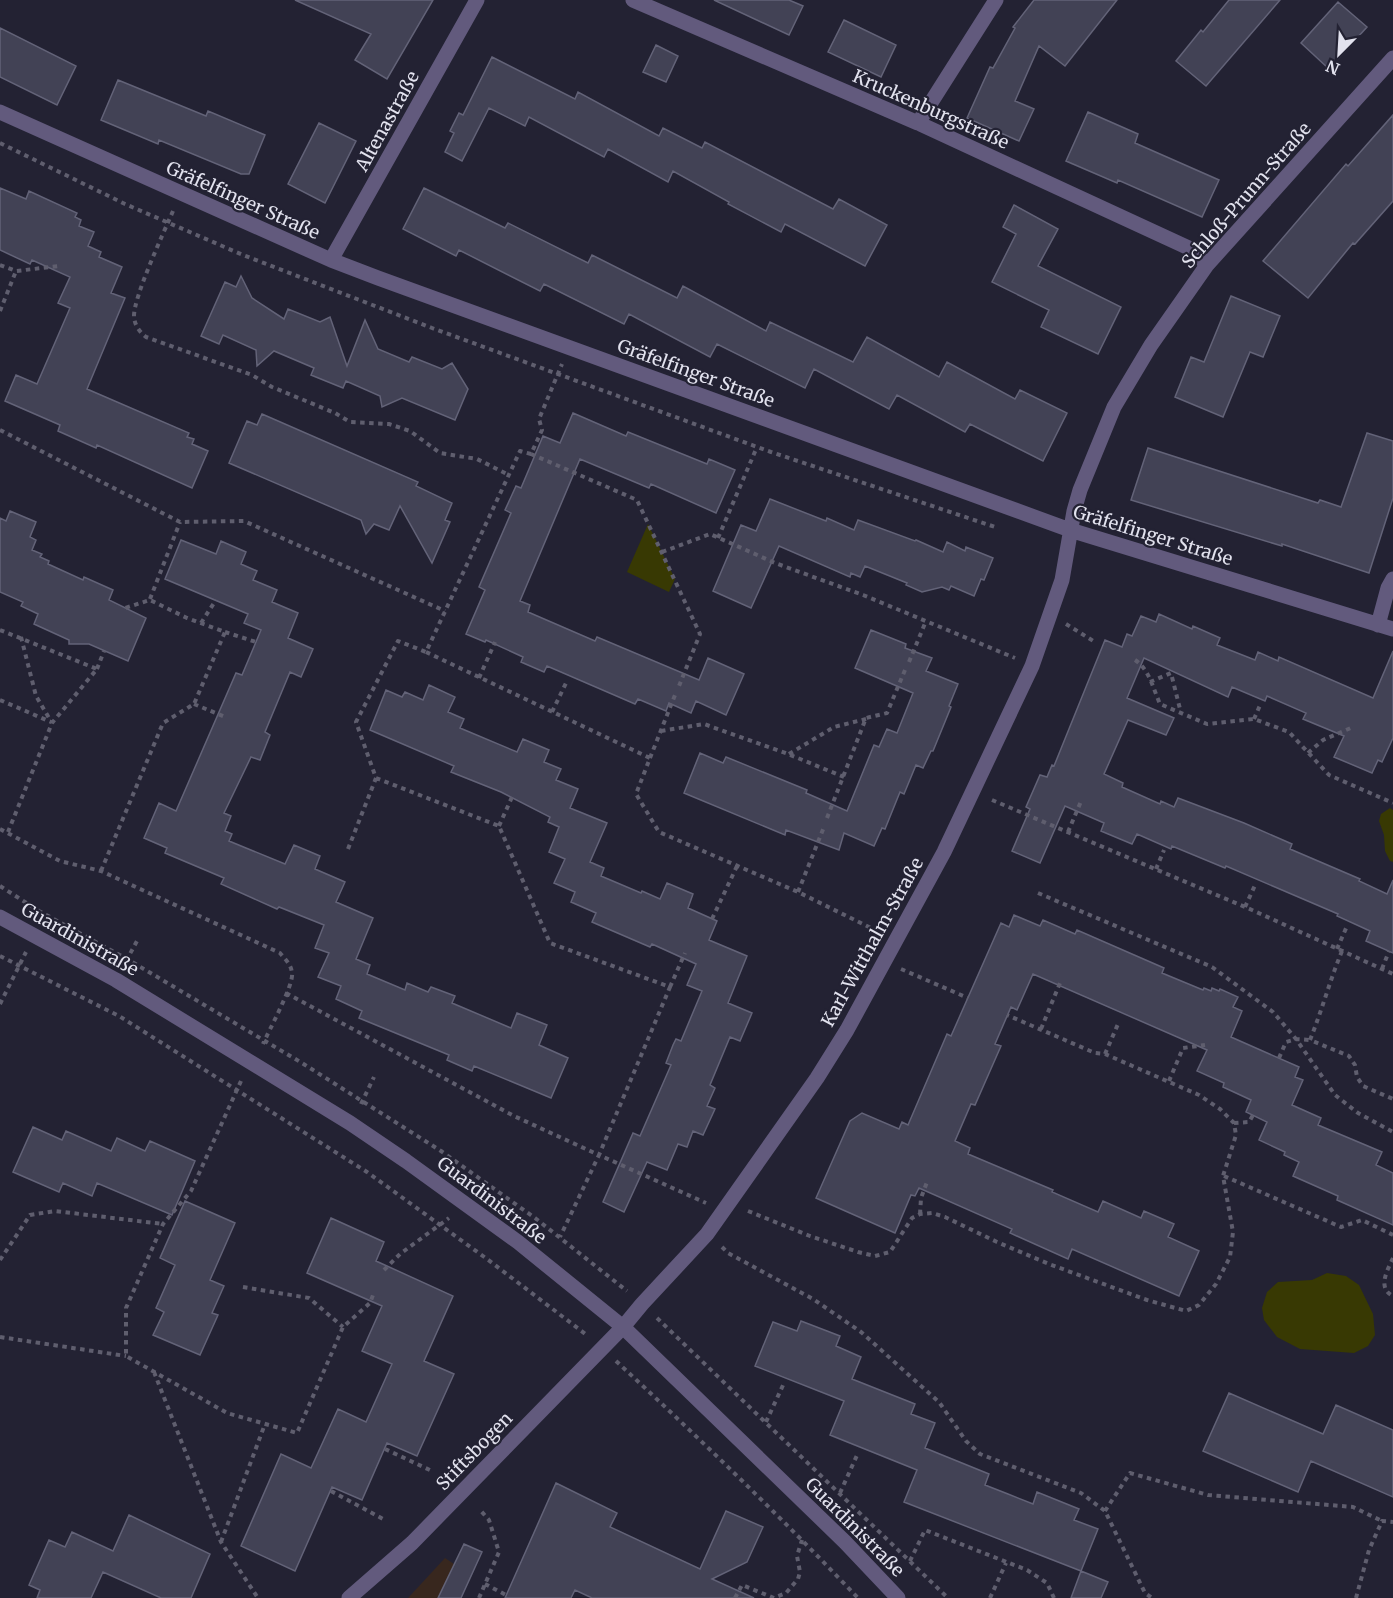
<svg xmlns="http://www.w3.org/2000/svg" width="1393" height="1598" font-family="Merriweather,serif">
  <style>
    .education { fill: #38271e }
    .green { fill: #383903 }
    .building { fill: #424255; stroke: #636378; stroke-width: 1.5 }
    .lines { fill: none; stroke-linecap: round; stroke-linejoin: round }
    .path { stroke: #5f5e6e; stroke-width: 4; stroke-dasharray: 4.5 4.5; stroke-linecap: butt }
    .minor { stroke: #625a7d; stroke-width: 15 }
    .labels { text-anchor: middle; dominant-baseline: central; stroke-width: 4.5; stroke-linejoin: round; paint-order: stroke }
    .street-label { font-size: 18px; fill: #e2e2ee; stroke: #232233 }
  </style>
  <rect width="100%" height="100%" fill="#232233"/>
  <path class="education" d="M445,1558L454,1564L438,1598H408Z"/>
  <path class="green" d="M648,524L675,579L669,592L627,572Z
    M1390,808L1393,810V862L1390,861L1385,851L1384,835L1379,821L1381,814Z
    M1327,1273L1346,1276L1359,1285L1373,1314L1375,1335L1368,1346L1354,1353L1300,1349L1277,1337L1264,1320L1262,1308L1267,1292L1278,1282L1312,1280Z"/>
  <path class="building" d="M295,0H433L387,79L355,60L371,34Z
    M714,0H789L803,6L789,35Z
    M1034,0H1117L1065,66L1039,46L1015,101L1034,109L1019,141L967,118L990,67L993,68L1015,28L1013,27Z
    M1229,0H1280L1206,86L1176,61L1201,30L1203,32Z
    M1338,2L1367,27L1329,69L1301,43Z
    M844,20L896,45L881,77L828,52Z
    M0,28L76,66L57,105L0,77Z
    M656,45L678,56L666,82L643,72Z
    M492,57L575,99L578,92L659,136L663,128L702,148L705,142L833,209L839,199L887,225L865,266L785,224L781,232L728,204L729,202L673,171L668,182L608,149L604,157L529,117L525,126L489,108L462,161L445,152L454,133L450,131L459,113L463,115Z
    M118,80L206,116L208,111L265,135L249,174H241L159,140L158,144L101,120Z
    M1088,112L1138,134L1135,143L1219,180L1202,217L1118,180L1117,183L1066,161Z
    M1393,115V201L1355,244L1353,243L1308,298L1263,261L1346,164L1348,166Z
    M319,123L356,141L325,203L288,184Z
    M0,188L26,199L29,191L77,213L75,217L81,220L79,226L94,232L88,246L101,252L99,257L122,267L111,293L125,298L87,389L189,433L187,437L194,439L192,444L208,451L192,488L97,445L96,448L58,431L60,425L5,401L16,375L37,384L70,308L58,303L70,277L32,260L30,264L0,250Z
    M424,188L505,228L508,223L588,263L592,255L677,298L683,286L766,331L770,322L853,362L867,337L939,377L947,362L1015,399L1020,390L1067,413L1043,461L970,424L965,432L897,395L889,409L814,369L805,388L717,344L710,357L629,314L624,324L544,284L540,291L459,250L456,256L403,229Z
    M1014,205L1058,229L1038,266L1121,307L1098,354L1041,327L1049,310L992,282L1016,234L1003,227Z
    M241,276L252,298L284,319L288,309L320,322L330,317L347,366L365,320L378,349L409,362L412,357L442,369L452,363L468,389L455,420L402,398L382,407L380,396L346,381L343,388L311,375L314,368L274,351L257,366L256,350L223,335L219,344L201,336L225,282L236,287Z
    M1231,296L1280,316L1263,357L1250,352L1223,417L1175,397L1191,357L1204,362Z
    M573,413L626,436L628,432L707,464L709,459L735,470L716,513L651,484L649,488L580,459L520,601L530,605L528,612L595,641L597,637L699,680L708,658L744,674L726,715L696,701L691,713L669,703L666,711L638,699L635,704L547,666L544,672L521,662L523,657L486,640L485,642L466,634L485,590L479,587L511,513L505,510L516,486L521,488L543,436L560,443Z
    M262,414L418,482L416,486L452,503L445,520L450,522L432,563L400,506L389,530L374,524L366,534L361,520L229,463L247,421L257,425Z
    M1367,433L1393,441V498L1369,573L1282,544V546L1131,500L1148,448L1318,503L1320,500L1341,507Z
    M770,499L826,521L827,518L854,530L858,520L915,541L916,540L943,552L947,542L965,551L966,547L993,558L984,580L981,579L974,596L951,586L949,590L942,587L922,592L906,585L907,583L865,566L860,577L851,573L850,577L779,546L751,608L713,591L741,525L756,531Z
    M10,511L36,522L30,537L36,540L32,550L42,554L40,557L49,561L48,564L83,580L84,577L113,590L109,600L146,618L128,661L89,644H69V640L34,624L38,614L21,606L23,602L0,592V518L6,521Z
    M181,540L216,554L221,541L246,552L241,564L257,571L253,580L277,590L272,602L298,613L288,638L313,649L301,677L290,672L265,732L270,735L260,760L251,757L224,813L231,816L225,831L232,834L229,841L285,864L294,845L320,856L315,869L345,882L336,902L373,918L356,959L370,965L367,974L405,990L407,983L428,992L431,987L455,996L452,1003L511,1028L517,1013L547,1025L539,1045L568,1058L551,1098L474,1066L472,1071L447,1060L449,1055L359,1018L362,1011L336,999L341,986L318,977L329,953L315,948L324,925L279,907L277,909L221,884L224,878L165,853L167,848L144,838L159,803L176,811L236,673L242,675L261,630L244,623L248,614L165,579Z
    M1159,614L1192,629L1193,626L1220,638L1217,645L1255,660L1258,652L1278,661L1279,657L1373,698L1393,651V738L1382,762L1378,760L1372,773L1334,757L1344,736L1303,719L1306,713L1267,696L1265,701L1232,687L1228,697L1144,658L1127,698L1174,718L1166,735L1128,720L1104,774L1123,783L1122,787L1160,804L1161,801L1174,807L1178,798L1244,823L1292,844L1290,849L1360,879L1359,881L1387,894L1393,880V953L1366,941L1370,931L1337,916L1338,914L1226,866L1225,868L1172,846L1171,849L1137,834L1132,844L1101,831L1104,823L1065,806L1040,863L1012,851L1030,809L1026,807L1040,775L1047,777L1052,765L1054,766L1105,640L1122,647L1127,634L1132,636L1141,616L1156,622Z
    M871,630L906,644L905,648L932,658L926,671L958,684L949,706L951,707L933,751H931L923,768L916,765L904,794L900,792L885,829L882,828L874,846L844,833L839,850L786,830L785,835L684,793L700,753L723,763L726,757L807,790L806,793L847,811L874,745L879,747L887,729L897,733L913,693L855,668Z
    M429,685L455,697L448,712L464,719L460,728L517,752L523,739L549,750L544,762L561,769L556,780L578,789L570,808L607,823L590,862L604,868L601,876L641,893L642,891L660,899L667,883L693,894L688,908L717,921L709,940L747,956L728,1003L752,1013L740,1041L730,1037L710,1085L715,1088L707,1106L715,1109L703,1135L693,1131L687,1147L678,1144L667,1170L647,1162L624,1212L603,1202L633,1133L640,1136L671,1065L666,1063L673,1045L676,1039L681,1041L702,991L687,985L696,964L652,944L650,947L592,922L596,913L571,902L575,892L554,883L565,859L549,852L559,827L548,822L550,817L501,792L451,772L454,766L370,730L386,690L402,697L405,692L423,700Z
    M1014,915L1040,926L1043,920L1075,934L1077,930L1164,968L1162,973L1203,990L1204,988L1211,991L1212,988L1219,991L1220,989L1238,997L1233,1007L1242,1011L1231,1037L1299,1067L1295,1077L1303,1080L1292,1105L1321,1118L1318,1125L1382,1152L1376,1165L1393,1173V1225L1337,1200L1338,1196L1293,1176L1299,1162L1284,1155L1285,1152L1259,1140L1267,1122L1246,1112L1251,1100L1223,1087L1224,1083L1197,1071L1207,1050L1033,974L1017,1010L1011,1007L995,1044L1001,1046L975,1105L971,1104L955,1141L970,1148L968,1154L1053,1190L1052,1192L1098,1212L1103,1201L1141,1218L1144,1211L1174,1224L1168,1237L1199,1251L1179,1296L1072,1249L1068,1259L1010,1233L1012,1229L919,1188L915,1196L911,1195L895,1233L816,1198L850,1121L862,1113L899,1129L902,1122L908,1125L947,1034L951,1036L1001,923L1009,927Z
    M33,1127L62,1140L66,1131L111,1151L117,1138L145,1151L150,1141L195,1161L172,1215L97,1183L92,1196L63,1183L59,1192L13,1172Z
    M185,1201L235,1223L210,1280L224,1286L212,1313L218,1315L200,1355L153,1335L164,1312L156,1308L175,1265L160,1258Z
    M331,1218L384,1242L376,1261L453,1296L424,1361L454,1374L417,1456L387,1443L362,1500L332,1487L295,1571L241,1546L281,1454L311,1468L338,1409L366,1422L392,1364L362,1351L382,1306L307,1273Z
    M801,1321L840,1336L836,1346L861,1357L852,1379L915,1404L911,1414L935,1423L925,1448L989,1474L985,1485L1008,1494L1033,1504L1037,1492L1079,1509L1074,1520L1098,1529L1081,1571L1108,1582L1101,1598H1071L1081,1571L904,1502L917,1470L830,1435L844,1401L755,1366L773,1322L797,1331Z
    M1229,1393L1323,1434L1336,1405L1393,1430V1497L1311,1461L1298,1492L1203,1451Z
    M556,1483L617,1513L610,1527L700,1569L726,1511L763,1527L747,1562L712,1579L754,1598H592L575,1590L571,1598H505Z
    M129,1515L210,1554L191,1598H161L103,1572L91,1598H37L40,1590L29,1585L49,1540L65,1547L72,1532L113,1551Z
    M464,1544L482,1552L461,1598H438Z"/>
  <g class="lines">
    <path class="path" d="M0,143L125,204L243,255L432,328L771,452L998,528
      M173,211C164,232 133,298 134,317C135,326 140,332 146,337L252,375L272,387L335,413L350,422L389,424L410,431L440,453L477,459L509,475
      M0,265L16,271L60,266
      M0,311L16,271
      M0,430L180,522L244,521L445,611
      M531,454L637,500L700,634L679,686
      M718,538L757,447
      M662,552L710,534L775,563L863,595L1015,658
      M150,599L180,522
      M201,623L216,600
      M1066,624L1095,642
      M0,630L97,669L52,723L8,832
      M225,632L256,642
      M21,637L36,696L52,723
      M426,652L650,758L636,794L659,832L798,892L879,932
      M1135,660C1149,669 1153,688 1160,704L1207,724L1254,719L1289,732L1329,775L1393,803
      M909,662L926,621
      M97,669L104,651
      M479,678L495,642
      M1150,682L1171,673L1181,713
      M0,700L51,722
      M194,704L225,717
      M552,712L567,681
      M1254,719L1261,703
      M661,731L704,724L788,754L844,777
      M1308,753L1323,740L1353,727
      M789,754L834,727L866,719
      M650,758L675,695
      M376,778L499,826L550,943L670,987L599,1155L706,1203
      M992,800L1252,910L1393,974
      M827,818L866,718L887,713L905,670
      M499,826L512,797
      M0,829L60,861L101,871L280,953C285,959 291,964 292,973C294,985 269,1030 263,1044
      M1068,832L1082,799
      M348,849L376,778L356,722L398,641L426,652L520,451L531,454L542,430L539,419L562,364
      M1156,869L1164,850
      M101,871L163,723L194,704L225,632L187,618L150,600L125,608
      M0,886L39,911L127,959L302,1063L441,1151L535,1218L627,1291
      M798,892L824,827
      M1038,893L1212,967L1273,1012L1296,1039L1335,1095L1358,1113L1393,1132
      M1245,907L1256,883
      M712,919L737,866
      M1337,949L1347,926
      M1342,951C1330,980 1322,1010 1310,1040L1349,1056L1355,1065L1357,1077L1363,1086L1393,1099
      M0,956L119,1016L367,1172L487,1259L588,1336
      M126,961L137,941
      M901,969L968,998
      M1382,969L1389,951
      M670,987L685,953
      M286,993L514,1116L599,1155L560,1237
      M0,1004L26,952
      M1041,1029L1060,983
      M1105,1054L1118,1024
      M1279,1058L1286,1042L1296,1039L1310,1040
      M241,1081L191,1191L163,1224L126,1308V1356L227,1413L297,1433L343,1327L370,1303L373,1295
      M1169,1081L1183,1048L1205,1045
      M361,1104L374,1077
      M1234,1123L1249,1122L1253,1115
      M1224,1176L1341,1227L1362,1220L1393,1235
      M748,1211L810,1236L858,1252L875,1256L890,1252L912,1218L920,1214L932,1213L945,1217L997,1242L1049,1264L1147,1300L1186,1311L1199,1305L1216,1284L1230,1257L1233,1232L1223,1176L1236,1135L1234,1123L1220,1109L1199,1095L1105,1054L1095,1053L1007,1015
      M920,1214L921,1198L927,1182
      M722,1247L728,1253L813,1299L861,1332L939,1402L966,1441L980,1454L1081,1493L1105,1511L1145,1593L1152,1598
      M1393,1258C1387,1271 1377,1288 1393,1296
      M0,1260L30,1215L55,1211L163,1224
      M384,1270L400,1254L449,1218
      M243,1287L309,1298L343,1327
      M657,1318L948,1598
      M0,1337L126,1356
      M616,1361C699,1438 780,1516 858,1598
      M154,1372L221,1542L258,1598
      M766,1422L784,1383
      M385,1449L432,1471
      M331,1491L383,1519
      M840,1493L858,1453
      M1105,1511L1130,1473L1208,1495L1353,1507L1382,1521
      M221,1542L265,1424
      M910,1561L925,1530L1027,1570L1047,1583L1054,1598
      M485,1584L506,1595
      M479,1598L499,1552L489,1520L481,1511
      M735,1598L742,1585L774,1598L786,1593L798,1579L800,1572L797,1556L802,1540
      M990,1598L1006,1563
      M1356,1598L1369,1550L1382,1521L1393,1522"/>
    <path class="minor" d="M633,0L918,123L1191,249L1207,265
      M0,112L331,260L378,278L1070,530L1393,629
      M918,123L996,0
      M331,260L477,0
      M1378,625L1388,588L1393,579
      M0,917L116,980L350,1123L406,1161L518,1242L623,1327L845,1542L898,1598
      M349,1598L412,1543L623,1327L642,1304L707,1234L817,1078L847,1030L944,852L1032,666L1062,580L1074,511L1080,490L1114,407L1151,345L1207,265L1393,58"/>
  </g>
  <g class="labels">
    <g class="street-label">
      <text transform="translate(931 109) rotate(24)">Kruckenburgstraße</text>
      <text transform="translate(387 121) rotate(-61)">Altenastraße</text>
      <text transform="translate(1246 195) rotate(-49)">Schloß-Prunn-Straße</text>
      <text transform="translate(243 200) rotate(24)">Gräfelfinger Straße</text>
      <text transform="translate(696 373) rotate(20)">Gräfelfinger Straße</text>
      <text transform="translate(1153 535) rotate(17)">Gräfelfinger Straße</text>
      <text transform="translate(80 939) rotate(29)">Guardinistraße</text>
      <text transform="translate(872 942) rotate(-61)">Karl-Witthalm-Straße</text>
      <text transform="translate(492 1200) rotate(37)">Guardinistraße</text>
      <text transform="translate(474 1451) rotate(-46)">Stiftsbogen</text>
      <text transform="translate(855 1527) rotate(45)">Guardinistraße</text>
    </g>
  </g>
  <g transform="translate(1339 54) rotate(204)" stroke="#232233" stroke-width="4.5" paint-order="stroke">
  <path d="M0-4.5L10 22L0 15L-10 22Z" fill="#e2e2ee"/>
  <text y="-9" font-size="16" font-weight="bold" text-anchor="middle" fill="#e2e2ee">N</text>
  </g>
</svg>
